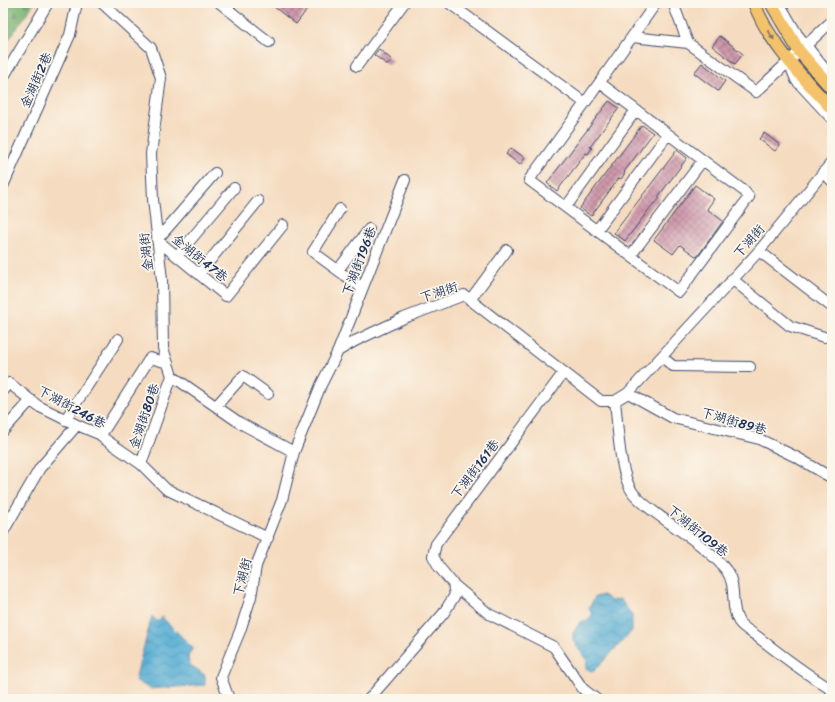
<svg xmlns="http://www.w3.org/2000/svg" width="835" height="702" font-family="Sriracha,'LXGW WenKai TC',sans-serif">
  <style>
    .forest { fill: url(#forest-firs); stroke: #497068 }
    .water { fill: url(#water-waves); stroke: #3a6e99 }
    .building { fill: url(#building-cross-hatch) }
    .lines { fill: none; stroke-linecap: round; stroke-linejoin: round }
    .minor-casing { stroke: #3c496d; stroke-width: 12 }
    .major-casing { stroke: #3c496d; stroke-width: 14 }
    .minor { stroke: #fff; stroke-width: 10 }
    .major { stroke: #f4c26a; stroke-width: 12 }
    .oneway { fill: #7d7163 }
    .labels { text-anchor: middle; dominant-baseline: central; stroke-width: 3.5; stroke-linejoin: round; paint-order: stroke }
    .street-label { font-size: 13px; fill: #1b2f5e; stroke: #fbf7ec }
  </style>
  <defs>
    <pattern id="forest-firs" width="22" height="20" patternUnits="userSpaceOnUse"><rect width="22" height="20" fill="#77b171"/><path d="M5 1l3.5 6h-7zM16 11l3.5 6h-7z" fill="#619060"/></pattern>
    <pattern id="water-waves" width="16" height="10" patternUnits="userSpaceOnUse"><rect width="16" height="10" fill="#58aed4"/><path d="M0 5q4-4 8 0t8 0" fill="none" stroke="#488eaf"/></pattern>
    <pattern id="building-cross-hatch" width="8" height="8" patternUnits="userSpaceOnUse"><rect width="8" height="8" fill="#ce98ab"/><path d="M0 0l8 8M0 8l8-8" fill="none" stroke="#a67c8e"/></pattern>
  </defs>
  <rect width="100%" height="100%" fill="#fbf7ec"/>
  <filter id="ink" filterUnits="userSpaceOnUse"><feTurbulence type="fractalNoise" baseFrequency=".025" numOctaves="2"/><feDisplacementMap in="SourceGraphic" scale="8" xChannelSelector="R" yChannelSelector="G"/><feConvolveMatrix kernelMatrix="1 2 1 2 8 2 1 2 1" color-interpolation-filters="sRGB"/></filter>
  <filter id="wash" filterUnits="userSpaceOnUse"><feTurbulence type="fractalNoise" baseFrequency=".012" numOctaves="4" result="noise"/><feDisplacementMap in="SourceGraphic" scale="16" xChannelSelector="R" yChannelSelector="G"/><feGaussianBlur stdDeviation="0.9" result="paint"/><feColorMatrix in="noise" values="0 0 0 0 0 0 0 0 0 0 0 0 0 0 0 0 0 1.4 0 .05"/><feComposite in="paint" operator="in"/></filter>
  <g filter="url(#wash)">
    <rect width="100%" height="100%" fill="#f5dbbf"/>
    <path class="forest" d="M3,3H34L3,48Z"/>
    <path class="water" d="M603,595L611,601L620,599L632,615V631L593,672L586,669L587,661L573,641V633L580,622L588,620L592,615L589,608L595,597Z
      M152,616L158,622L162,617L193,648L188,656L189,664L205,675V685L150,689L135,680Z"/>
    <g id="blocks">
      <path class="building" d="M269,3H312L296,24Z
        M720,36L743,54L735,64L712,46Z
        M379,49L392,60L388,65L374,55Z
        M702,63L725,81L718,91L694,73Z
        M609,101L619,108L590,147L592,148L588,154L586,153L557,191L547,183Z
        M642,125L653,133L624,172L625,173L621,179L619,178L591,216L580,208Z
        M764,133L780,145L775,151L759,139Z
        M511,148L525,158L520,165L506,154Z
        M677,150L687,158L658,197L660,198L655,204L654,203L625,241L614,233Z
        M695,185L714,199L707,209L723,221L697,257L680,245L673,254L654,240Z"/>
    </g>
  </g>
  <g filter="url(#ink)">
    <use href="#blocks" fill-opacity="0" stroke="#3c496d" stroke-width="1"/>
    <g class="lines">
      <defs>
        <path id="minor" d="M102,3L151,48L161,78L151,154L153,199L162,280L163,348L172,376L240,423L294,452
          M220,3L269,42
          M449,3L585,103L656,3
          M673,3L688,43
          M779,3L797,34L832,78
          M632,37L688,43L756,92L832,21
          M790,65L796,80L832,119
          M357,66L404,3
          M3,78L48,3
          M585,103L529,180L679,292L749,197L744,191L600,83
          M823,172L832,181
          M215,173L157,240L226,296L283,225
          M3,186L70,35L77,3
          M566,207L636,110
          M340,209L313,252L362,288
          M597,230L668,134
          M759,251L832,307
          M631,255L703,160
          M177,256L234,188
          M338,270L369,229
          M199,274L258,201
          M732,279L790,326L824,337
          M470,300L507,250
          M338,351L405,180
          M662,357L673,366L750,367
          M564,372L436,544L433,556L439,567L453,584L489,614L554,647L583,689L596,699
          M3,390L9,383L38,406L77,425L101,435L103,438L141,464L166,489L268,538
          M628,393L673,418L759,439L798,458L832,478
          M615,401C618,425 619,474 633,493C643,505 656,513 668,522C688,536 711,551 726,570C738,586 729,606 739,622C743,628 753,633 758,637C782,656 806,674 832,690
          M216,406L243,376L268,394
          M65,420L118,339
          M3,431L31,400
          M101,435L150,358L168,363
          M141,464L172,376
          M3,532L40,468L77,425
          M229,699L221,677L240,631L251,597L256,566L282,500L294,452L321,385L338,351L355,341L404,318L464,295L601,401H615L628,393L759,251L832,162
          M369,699L443,614L455,595L453,584"/>
        <path id="major" d="M754,3C770,45 803,77 832,109
          M771,3L799,51L832,89"/>
      </defs>
      <use href="#minor" class="minor-casing"/>
      <use href="#major" class="major-casing"/>
      <use href="#minor" class="minor"/>
      <use href="#major" class="major"/>
    </g>
    <defs><path id="oneway-solid" d="M-6-.8H1V-3.2L6.5 0L1 3.2V.8H-6Z"/></defs>
    <use class="oneway" href="#oneway-solid" transform="translate(771 35) rotate(59)"/>
  </g>
  <g class="labels">
    <g class="street-label">
      <text transform="translate(36 80) rotate(-66)">金湖街2巷</text>
      <text transform="translate(749 241) rotate(-49)">下湖街</text>
      <text transform="translate(146 252) rotate(-97)">金湖街</text>
      <text transform="translate(200 258) rotate(39)">金湖街47巷</text>
      <text transform="translate(359 261) rotate(-69)">下湖街196巷</text>
      <text transform="translate(439 292) rotate(-18)">下湖街</text>
      <text transform="translate(72 407) rotate(28)">下湖街246巷</text>
      <text transform="translate(144 416) rotate(-71)">金湖街80巷</text>
      <text transform="translate(734 421) rotate(16)">下湖街89巷</text>
      <text transform="translate(475 469) rotate(-53)">下湖街161巷</text>
      <text transform="translate(698 531) rotate(39)">下湖街109巷</text>
      <text transform="translate(242 577) rotate(-76)">下湖街</text>
    </g>
  </g>
  <rect width="835" height="702" fill="none" stroke="#fbf7ec" stroke-width="16"/>
</svg>
